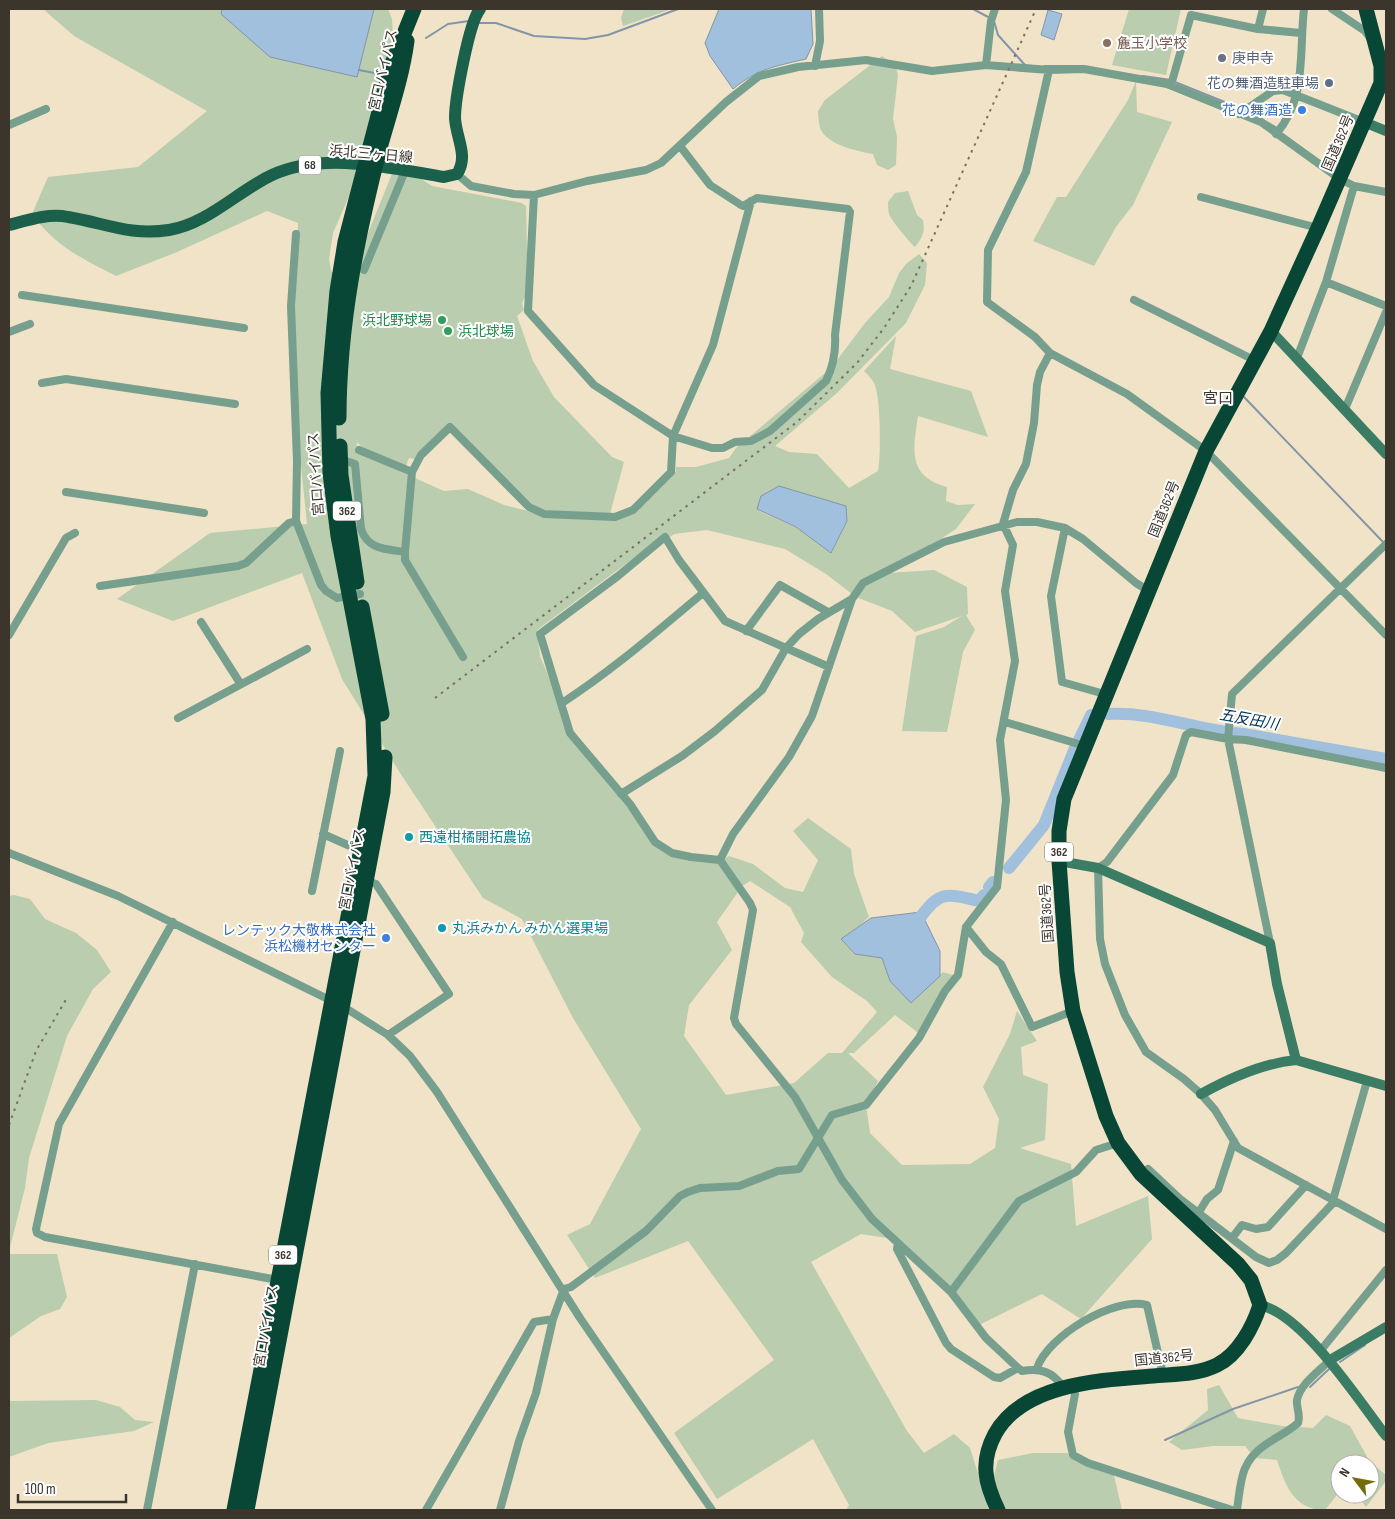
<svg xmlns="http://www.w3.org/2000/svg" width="1395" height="1519" font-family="'Sofia Sans Condensed','Noto Sans JP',sans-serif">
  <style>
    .green { fill: #bacdae; fill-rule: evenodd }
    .water { fill: #a1c0dd; stroke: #8296a8 }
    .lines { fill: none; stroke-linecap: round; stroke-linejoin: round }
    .stream { stroke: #8296a8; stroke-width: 2 }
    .river { stroke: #a1c0dd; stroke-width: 12 }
    .street { stroke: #769f8e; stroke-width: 8 }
    .secondary { stroke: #3b7c65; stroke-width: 10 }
    .primary { stroke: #1b604a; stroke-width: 12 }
    .highway { stroke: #084735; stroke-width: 15 }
    .rail { stroke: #787060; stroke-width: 2; stroke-dasharray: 2.5 5; stroke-linecap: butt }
    .education-dot { fill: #8d6e63; stroke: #fff; stroke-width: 2 }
    .worship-dot { fill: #6b7280; stroke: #fff; stroke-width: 2 }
    .service-dot { fill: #5c6f8a; stroke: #fff; stroke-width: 2 }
    .shop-dot { fill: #3f7fe0; stroke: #fff; stroke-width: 2 }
    .leisure-dot { fill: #2e9e5b; stroke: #fff; stroke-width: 2 }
    .culture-dot { fill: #0f9aa8; stroke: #fff; stroke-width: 2 }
    .labels { text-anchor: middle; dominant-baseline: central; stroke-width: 4; stroke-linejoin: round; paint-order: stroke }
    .shield { fill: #fff; stroke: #76726b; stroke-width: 1 }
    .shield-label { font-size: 12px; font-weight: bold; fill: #3b352b }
    .education-label { font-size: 14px; fill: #785e54; stroke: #fff; text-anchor: start }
    .worship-label { font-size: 14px; fill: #5b616d; stroke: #fff; text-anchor: start }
    .street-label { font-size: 14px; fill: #3b352b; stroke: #fff }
    .service-label { font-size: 14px; fill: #4e5e75; stroke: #fff; text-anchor: end }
    .shop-label { font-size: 14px; fill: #366cbe; stroke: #fff; text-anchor: end }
    .leisure-label { font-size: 14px; fill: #27864d; stroke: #fff; text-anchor: end }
    .culture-label { font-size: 14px; fill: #0d838f; stroke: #fff; text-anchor: start }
    .neighbourhood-label { font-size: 15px; fill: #3b352b; stroke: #fff }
    .water-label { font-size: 15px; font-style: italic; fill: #003459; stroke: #fff }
  </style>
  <rect width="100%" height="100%" fill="#f0e3c8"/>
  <path class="green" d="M43,9H388L392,19L393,38L351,192L333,233L329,259L331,271L339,282L360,253L400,154L423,180L432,186L522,203L526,206L528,290L522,303L524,310L517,316L533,361L554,397L612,457L624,462L610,514L543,510L530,505L452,424C440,430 421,448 415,459L409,458L406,466L366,451L357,442L356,452L444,491L468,489L504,505L532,512L587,519L633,510L676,471V467H696L729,458L736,448L831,368L865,323L889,297L899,273L907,263L919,254L927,263L925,285L906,323L837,393L775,446L789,452L817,454L849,488L878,471C881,458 881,395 874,383C872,379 868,375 864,371L896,336L890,369L971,391L988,437L918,416C913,450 907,476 947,487L946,501L958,505L975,504L956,529L888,573L934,570L967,587L968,614L966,615L975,630L963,652L947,732L902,731L916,636L944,627L962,616L915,632L892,611L856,597L826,574L785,549L707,530L674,534L655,548L639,554L537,630L540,656L568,723L661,848L720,860L740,889L717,922L732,950L689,1005L684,1036L726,1095L794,1083L828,1053H842L877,1012L867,1001L832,977L801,942L804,933L790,907L750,881L741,887L723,860L729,856L753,864L785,888L803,892L818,860L793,831L808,818L851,849L854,874L869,917L843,941L855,954L882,957L890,981L911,1002L943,972L956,976L921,1035L895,1015L854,1053H848L878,1081L866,1105L870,1133L902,1165L970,1164L995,1148L999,1119L983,1087L1010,1034L1017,1011L1037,1041L1021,1047L1023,1075L1048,1084L1045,1140L1020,1148L1071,1164L1076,1226L1148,1196L1152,1239L1081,1319L1042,1294L977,1326L953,1289L900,1240L861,1234L811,1262L907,1431L924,1453L954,1434L970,1448L988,1505L993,1510H846L849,1505L813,1439L717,1499L674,1433L774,1360L688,1241L595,1278L567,1235L590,1224L641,1129L573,1018L522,919L483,898L402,776L342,679L302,573L173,621L117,599L210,533L307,524L292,378L298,223L267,211L177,252L116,276C81,258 55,246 32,214L48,177L138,167L207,111L74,36ZM757,510L847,521L831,553L797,528Z
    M624,9H672L623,26L621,18Z
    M1129,9H1181L1166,75L1112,65Z
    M882,56L895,65L898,75L893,119L897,137L896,165L888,170L877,165L873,154C857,151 827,145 820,128C819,123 818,117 818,111L825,100Z
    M1136,81L1137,112L1172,122L1133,205L1116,227L1094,266L1033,241L1057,197H1066L1128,100Z
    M908,191L917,215L923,220C925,232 923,237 915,247C911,244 891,220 889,214C888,210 888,205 888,202L895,193Z
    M14,895L30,899L45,919L76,933L97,950L111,972L93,989L67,1036L29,1158L25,1188L9,1251V896Z
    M9,1254H57L67,1297L60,1309L41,1316L9,1338Z
    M1219,1385L1238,1418L1282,1426L1313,1428L1326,1415L1350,1426L1370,1462L1386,1475V1481L1366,1507L1356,1494H1370V1464H1340V1491L1325,1510C1294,1510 1285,1485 1277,1460L1255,1458L1245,1446H1213L1182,1450L1169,1442L1208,1410L1207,1389Z
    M96,1400L120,1407L135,1420L154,1422L134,1431L48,1443L9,1457V1401Z
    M1033,1453H1067L1113,1471L1122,1510H1005L992,1484L998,1460Z"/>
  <path class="water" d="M222,9H374L357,77L270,57L221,14Z
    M719,9H811L813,44L806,59C776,66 757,69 733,89L710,56L705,43Z
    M1048,10L1062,14L1054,40L1041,35Z
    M779,486L846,506L847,521L831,553L796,527L757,509L761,496Z
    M921,912L940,951V976L911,1003L890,981L882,958L855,954L841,939L871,918Z"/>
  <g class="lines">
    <path class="stream" d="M973,9L990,18
      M994,21L998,35L1025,65
      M479,23H496L534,36L585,39L608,35L678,9
      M426,38L448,24L469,21
      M1044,66H1082
      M359,70L379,74
      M1143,76L1171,80
      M1175,82L1242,109
      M1249,112L1277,128
      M1244,397L1384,543
      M1340,1362L1365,1345
      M1310,1387L1329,1369
      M1165,1440L1233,1409L1298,1387"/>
    <path class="river" d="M1108,714C1153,711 1198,731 1244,734L1386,759
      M1079,740L1091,715
      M1009,868L1044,825L1075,748
      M989,887L993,882
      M916,923C939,892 942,892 979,901L984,895"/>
    <path class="street" d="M1332,9L1365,31L1370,38
      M1258,29L1263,9
      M986,65L991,21L995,9
      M815,66L820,41L819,9
      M1049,70L1026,172L988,250L987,302L1035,337L1050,353L1127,394L1206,451L1386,635
      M1171,85L1191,15L1258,29L1301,33
      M1239,114L1273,91L1283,90L1364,122
      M9,125L46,109
      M1276,134C1307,99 1299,52 1304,9
      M457,174L471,186L514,194L534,195L587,181L646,170L661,163L726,102L759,76L798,67L866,60L932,71L986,65L1049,70L1084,69L1167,84L1261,122L1340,179L1354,186L1386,192
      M534,195L528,311L594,385L673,436L712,448H723L735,442L751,441L770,431L826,381C833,367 836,351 835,335L850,212L848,209L757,198L743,206L741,205L710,185L680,146
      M1201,197L1318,228
      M296,234L291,306L297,461L296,521L321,585L326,591L337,598L360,594
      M364,270L405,171
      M1326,282L1354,186
      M22,295L244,328
      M1134,300L1256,361
      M9,332L30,324
      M1297,358L1326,282L1386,306
      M42,383L66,379L235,404
      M1345,409L1386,312
      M359,450L412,472
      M340,459L355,464L361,529C368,550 386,549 405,552
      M66,492L204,513
      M1065,528L1051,596L1062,682L1108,695
      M100,586L238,566L246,563L289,523L296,521
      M201,622L240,683
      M746,631L780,585L828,612
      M9,635L66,538L75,533
      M463,657L405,560V552L412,472L421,455L450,427L529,507L544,514L615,517L633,510L671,472L673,436L713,345L751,201
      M829,667L725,621L679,560L665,537L618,576L540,634L570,733L630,804L655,842L672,853L691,857L720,860L750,903L753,910L734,1018L736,1024L795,1097L842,1180L872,1219L951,1292L986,1338L1018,1368L1022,1371C1040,1368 1052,1371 1063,1387
      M562,703C613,670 656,632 703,593
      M178,718L307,649
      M1005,722L1085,746
      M1386,768L1246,740L1228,739L1191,732L1186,735L1173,775L1107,862L1098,868L1100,939L1105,964L1125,1015L1146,1052L1184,1079L1201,1094L1215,1110L1238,1148L1386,1229
      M621,794L682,756L715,731L762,690L786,648L799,634L818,619L852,599
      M323,834L361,851
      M9,853L118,896L344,1007L388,1035L410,1056L437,1092L580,1318L712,1510
      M720,860L733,834L789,757L812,716L852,599L863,583L944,542L1017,522H1037L1065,528L1083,539L1136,583L1149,591
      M367,881L376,884L449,994L388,1035
      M312,891L340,751
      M173,922L59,1124L36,1229L37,1233L45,1237L278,1280
      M966,927L986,952L1001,964L1032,1027L1073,1011
      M1270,943L1228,739L1232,694L1386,544
      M1141,1174L1148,1169L1180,1199L1256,1257L1269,1263L1277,1260L1286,1253L1335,1201
      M1333,1200L1367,1081
      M1199,1212L1207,1199L1218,1190L1234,1141
      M1232,1238L1242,1225L1256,1229L1268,1227L1306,1185
      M898,1243L897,1249L946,1343L951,1349L994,1377L1000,1378L1018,1368
      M951,1292L1019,1201L1076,1172L1096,1150L1118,1143
      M1321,1350L1386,1270
      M1037,1368C1048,1336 1114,1296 1147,1305L1163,1375
      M1072,1385L1075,1394L1068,1432L1073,1455L1088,1463L1232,1510
      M147,1510L195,1264
      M426,1510L534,1322L553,1319
      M500,1510L519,1441L536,1393L553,1319L564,1289L571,1287L646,1231L680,1196L688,1192L700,1188L739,1186L778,1171L799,1169L832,1115L866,1105L919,1038L945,991L958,975L966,927L997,887L1006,800L1000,740L1015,661L1005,591L1013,545L1003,524L1013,490L1026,464L1034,423L1037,385L1040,372L1050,353
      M1237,1510C1241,1482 1240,1462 1265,1445C1276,1437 1288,1432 1298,1423C1301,1415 1296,1408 1297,1400C1300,1384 1319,1371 1330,1360"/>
    <path class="secondary" d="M1364,122L1386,131
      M1271,331L1386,454
      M1059,861L1098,868L1270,943L1277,984L1296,1060
      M1201,1094C1230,1078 1264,1063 1296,1060L1386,1086
      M1260,1305C1304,1315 1359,1401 1386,1436
      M1330,1360L1386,1327"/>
    <path class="primary" d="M9,225C28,220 49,213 68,217C105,223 130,236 169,230C207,224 238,191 272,175C324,151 390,168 444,177L457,174C469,156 456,138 455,118C455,99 469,22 480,9"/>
    <path class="highway" d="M339,418C339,326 357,237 380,148C390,112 402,78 407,41
      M340,446L341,475L357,582
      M362,607L382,714
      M234,1510L375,776L373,719L338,536L330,473L328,393L337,291L345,242L391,66L414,9
      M247,1510L383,792L385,757
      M998,1510C985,1483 980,1462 995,1434C1023,1383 1102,1380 1153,1376C1174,1374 1197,1375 1217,1365C1238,1355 1253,1327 1260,1305L1251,1280L1238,1264L1141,1174L1118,1143L1106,1116L1073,1011L1067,972L1059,861V831L1064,799L1206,451L1271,331L1318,228L1381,83V66L1366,9"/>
    <path class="rail" d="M435,698L797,422L857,363L884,328L911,286L1036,9
      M9,1125L36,1051L68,996"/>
  </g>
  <circle class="education-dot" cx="1107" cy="43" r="5"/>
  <circle class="worship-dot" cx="1222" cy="58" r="5"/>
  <circle class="service-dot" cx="1329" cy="83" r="5"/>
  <g class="shop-dot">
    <circle cx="1302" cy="110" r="5"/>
    <circle cx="386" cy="938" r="5"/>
  </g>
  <g class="leisure-dot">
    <circle cx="442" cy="320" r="5"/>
    <circle cx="448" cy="331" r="5"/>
  </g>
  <g class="culture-dot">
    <circle cx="409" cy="837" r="5"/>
    <circle cx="442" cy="928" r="5"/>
  </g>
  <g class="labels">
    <g class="shield">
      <rect x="299" y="155.5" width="22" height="19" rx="4"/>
      <rect x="333" y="501.5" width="28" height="19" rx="4"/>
      <rect x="1045" y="842.5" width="28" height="19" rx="4"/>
      <rect x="269" y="1245.5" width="28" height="19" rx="4"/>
    </g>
    <g class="shield-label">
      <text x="310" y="165">68</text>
      <text x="347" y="511">362</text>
      <text x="1059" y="852">362</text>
      <text x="283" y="1255">362</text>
    </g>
    <g class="education-label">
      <text x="1117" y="43">麁玉小学校</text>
    </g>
    <g class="worship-label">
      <text x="1232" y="58">庚申寺</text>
    </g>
    <g class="street-label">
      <text transform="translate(383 70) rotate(-77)">宮口バイパス</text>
      <text transform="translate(1338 143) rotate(-67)">国道362号</text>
      <text transform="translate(371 154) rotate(5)">浜北三ヶ日線</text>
      <text transform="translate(316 474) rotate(-94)">宮口バイパス</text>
      <text transform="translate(1164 509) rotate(-68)">国道362号</text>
      <text transform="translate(352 869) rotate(-79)">宮口バイパス</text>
      <text transform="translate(1047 913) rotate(-94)">国道362号</text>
      <text transform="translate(266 1326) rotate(-80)">宮口バイパス</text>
      <text transform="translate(1164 1358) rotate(-6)">国道362号</text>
    </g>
    <g class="service-label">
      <text x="1319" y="83">花の舞酒造駐車場</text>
    </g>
    <g class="shop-label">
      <text x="1292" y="110">花の舞酒造</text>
      <text x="376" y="930">レンテック大敬株式会社<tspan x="376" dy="16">浜松機材センター</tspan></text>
    </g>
    <g class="leisure-label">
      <text x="432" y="320">浜北野球場</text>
      <text x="458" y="331" text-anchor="start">浜北球場</text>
    </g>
    <g class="culture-label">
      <text x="419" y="837">西遠柑橘開拓農協</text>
      <text x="452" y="928">丸浜みかん みかん選果場</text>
    </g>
    <g class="neighbourhood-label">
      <text x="1218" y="398">宮口</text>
    </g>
    <g class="water-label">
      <text transform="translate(1249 720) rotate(10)">五反田川</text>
    </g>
  </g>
  <rect width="1395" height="1519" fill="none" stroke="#3b352b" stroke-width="20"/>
  <g transform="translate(1355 1479) rotate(302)"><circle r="24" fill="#ffffff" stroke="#b1aeaa"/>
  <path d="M0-4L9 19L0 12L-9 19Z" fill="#736d0b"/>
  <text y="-8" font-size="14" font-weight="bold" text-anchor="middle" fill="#3b352b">N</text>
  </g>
  <path d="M18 1494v8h108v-8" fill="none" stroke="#3b352b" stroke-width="2.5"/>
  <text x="25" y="1494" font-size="15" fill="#3b352b" stroke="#ffffff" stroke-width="4" paint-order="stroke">100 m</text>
</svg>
